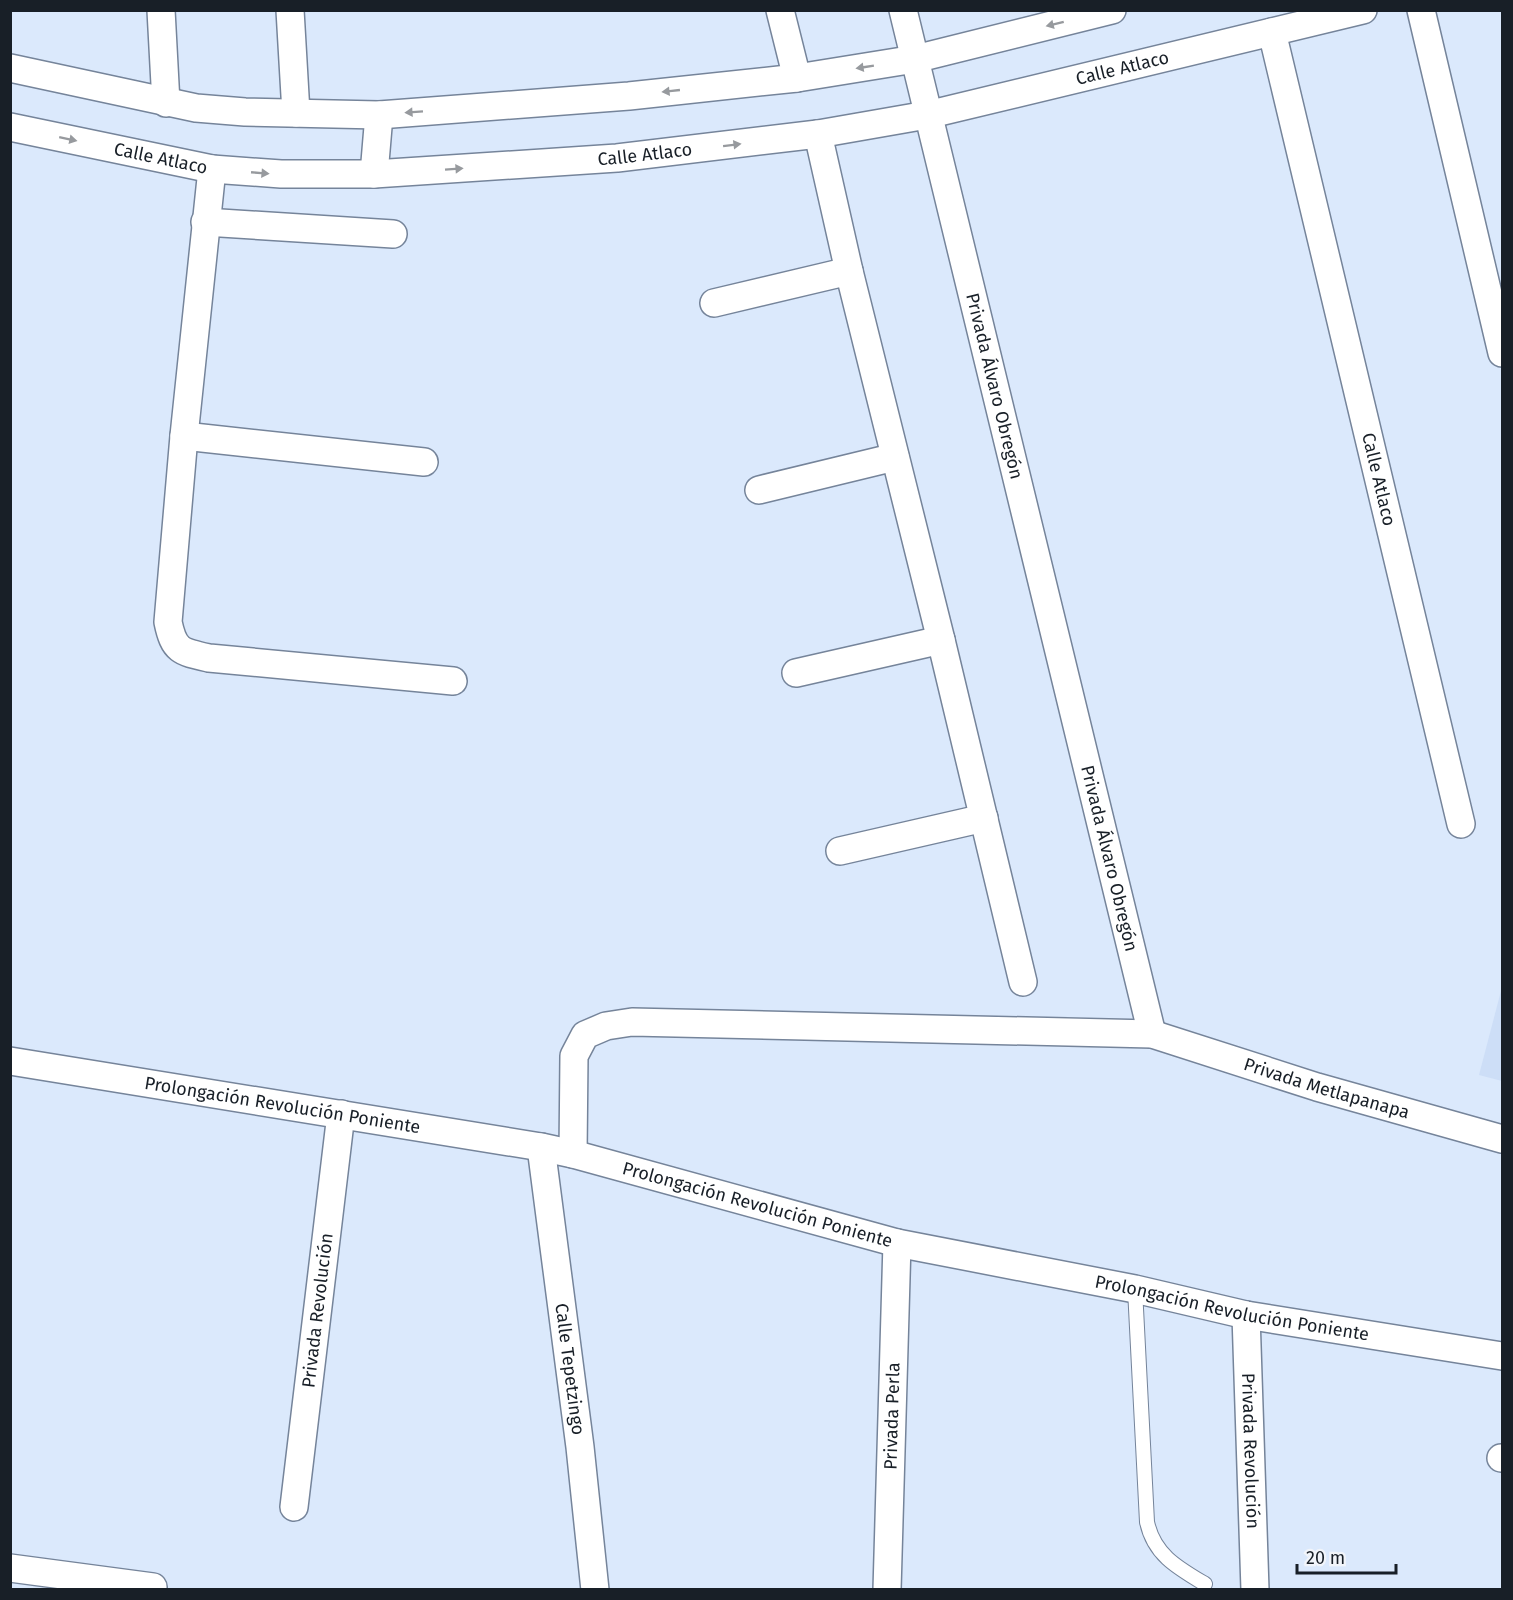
<svg xmlns="http://www.w3.org/2000/svg" width="1513" height="1600" font-family="'Fira Sans',sans-serif">
  <style>
    .built { fill: #cddef7 }
    .lines { fill: none; stroke-linecap: round; stroke-linejoin: round }
    .service-casing { stroke: #75849a; stroke-width: 16 }
    .minor-casing { stroke: #75849a; stroke-width: 30 }
    .service { stroke: #fff; stroke-width: 14 }
    .minor { stroke: #fff; stroke-width: 27 }
    .oneway { fill: #979a9e }
    .labels { text-anchor: middle; dominant-baseline: central; stroke-width: 6; stroke-linejoin: round; paint-order: stroke }
    .street-label { font-size: 18px; fill: #181f27; stroke: #f2f5fa }
  </style>
  <rect width="100%" height="100%" fill="#dbe9fc"/>
  <path class="built" d="M1502,987V1081L1479,1075Z"/>
  <g class="lines">
    <defs>
      <path id="service" d="M1135,1289L1147,1522C1154,1555 1178,1568 1205,1584"/>
      <g id="minor">
        <path d="M161,10L166,103"/>
        <path d="M290,10L296,113"/>
        <path d="M780,10L797,78"/>
        <path id="s1" d="M903,10L1152,1034"/>
        <path d="M1421,10L1502,353"/>
        <path id="s2" d="M1272,32L1461,824"/>
        <path d="M10,68L196,108L245,112L379,115L629,96L797,78L915,59L1112,10"/>
        <path id="s3" d="M10,127L212,169L281,174H374L617,158L818,134L927,115L1363,10"/>
        <path d="M818,134L849,271L941,640L1023,982"/>
        <path d="M212,169L184,436L168,622C174,651 181,652 209,658L453,681"/>
        <path d="M374,174L379,115"/>
        <path d="M205,222L393,234"/>
        <path d="M714,303L849,271"/>
        <path d="M184,436L424,462"/>
        <path d="M759,490L895,457"/>
        <path d="M796,673L941,640"/>
        <path d="M840,851L984,818"/>
        <path id="s4" d="M10,1061L541,1147L573,1154L897,1243L1135,1289L1246,1315L1502,1356"/>
        <path id="s5" d="M541,1147L580,1447L595,1590"/>
        <path id="s6" d="M573,1154L574,1056L585,1035L606,1026L632,1022L1152,1034L1317,1087L1502,1139"/>
        <path id="s7" d="M1246,1315L1255,1590"/>
        <path d="M1501,1458H1502"/>
        <path id="s8" d="M294,1507L341,1114"/>
        <path d="M10,1568L153,1587"/>
        <path id="s9" d="M887,1590L897,1243"/>
      </g>
    </defs>
    <use href="#service" class="service-casing"/>
    <use href="#minor" class="minor-casing"/>
    <use href="#service" class="service"/>
    <use href="#minor" class="minor"/>
  </g>
  <defs><path id="oneway-solid" d="M-6-.8H1V-3.2L6.5 0L1 3.2V.8H-6Z" transform="scale(1.5)"/></defs>
  <g class="oneway">
    <use href="#oneway-solid" transform="translate(1055 24) rotate(166)"/>
    <use href="#oneway-solid" transform="translate(865 67) rotate(171)"/>
    <use href="#oneway-solid" transform="translate(671 91) rotate(174)"/>
    <use href="#oneway-solid" transform="translate(414 112) rotate(176)"/>
    <use href="#oneway-solid" transform="translate(68 139) rotate(12)"/>
    <use href="#oneway-solid" transform="translate(732 145) rotate(-7)"/>
    <use href="#oneway-solid" transform="translate(454 169) rotate(-4)"/>
    <use href="#oneway-solid" transform="translate(260 173) rotate(5)"/>
  </g>
  <g class="labels">
    <g class="street-label">
      <text stroke="none"><textPath href="#s3" startOffset="1126">Calle Atlaco</textPath></text>
      <text stroke="none"><textPath href="#s3" startOffset="640">Calle Atlaco</textPath></text>
      <text stroke="none"><textPath href="#s3" startOffset="154">Calle Atlaco</textPath></text>
      <text stroke="none"><textPath href="#s1" startOffset="387">Privada Álvaro Obregón</textPath></text>
      <text stroke="none"><textPath href="#s2" startOffset="460">Calle Atlaco</textPath></text>
      <text stroke="none"><textPath href="#s1" startOffset="873">Privada Álvaro Obregón</textPath></text>
      <text stroke="none"><textPath href="#s6" startOffset="874">Privada Metlapanapa</textPath></text>
      <text stroke="none"><textPath href="#s4" startOffset="276">Prolongación Revolución Poniente</textPath></text>
      <text stroke="none"><textPath href="#s4" startOffset="762">Prolongación Revolución Poniente</textPath></text>
      <text stroke="none"><textPath href="#s4" startOffset="1248">Prolongación Revolución Poniente</textPath></text>
      <text stroke="none"><textPath href="#s8" startOffset="198">Privada Revolución</textPath></text>
      <text stroke="none"><textPath href="#s5" startOffset="224">Calle Tepetzingo</textPath></text>
      <text stroke="none"><textPath href="#s9" startOffset="174">Privada Perla</textPath></text>
      <text stroke="none"><textPath href="#s7" startOffset="136">Privada Revolución</textPath></text>
    </g>
  </g>
  <rect width="1513" height="1600" fill="none" stroke="#181f27" stroke-width="24"/>
  <path d="M1297 1564v9h99v-9" fill="none" stroke="#181f27" stroke-width="3"/>
  <text x="1306" y="1564" font-size="18" fill="#181f27" stroke="#f2f5fa" stroke-width="4.5" paint-order="stroke">20 m</text>
</svg>
